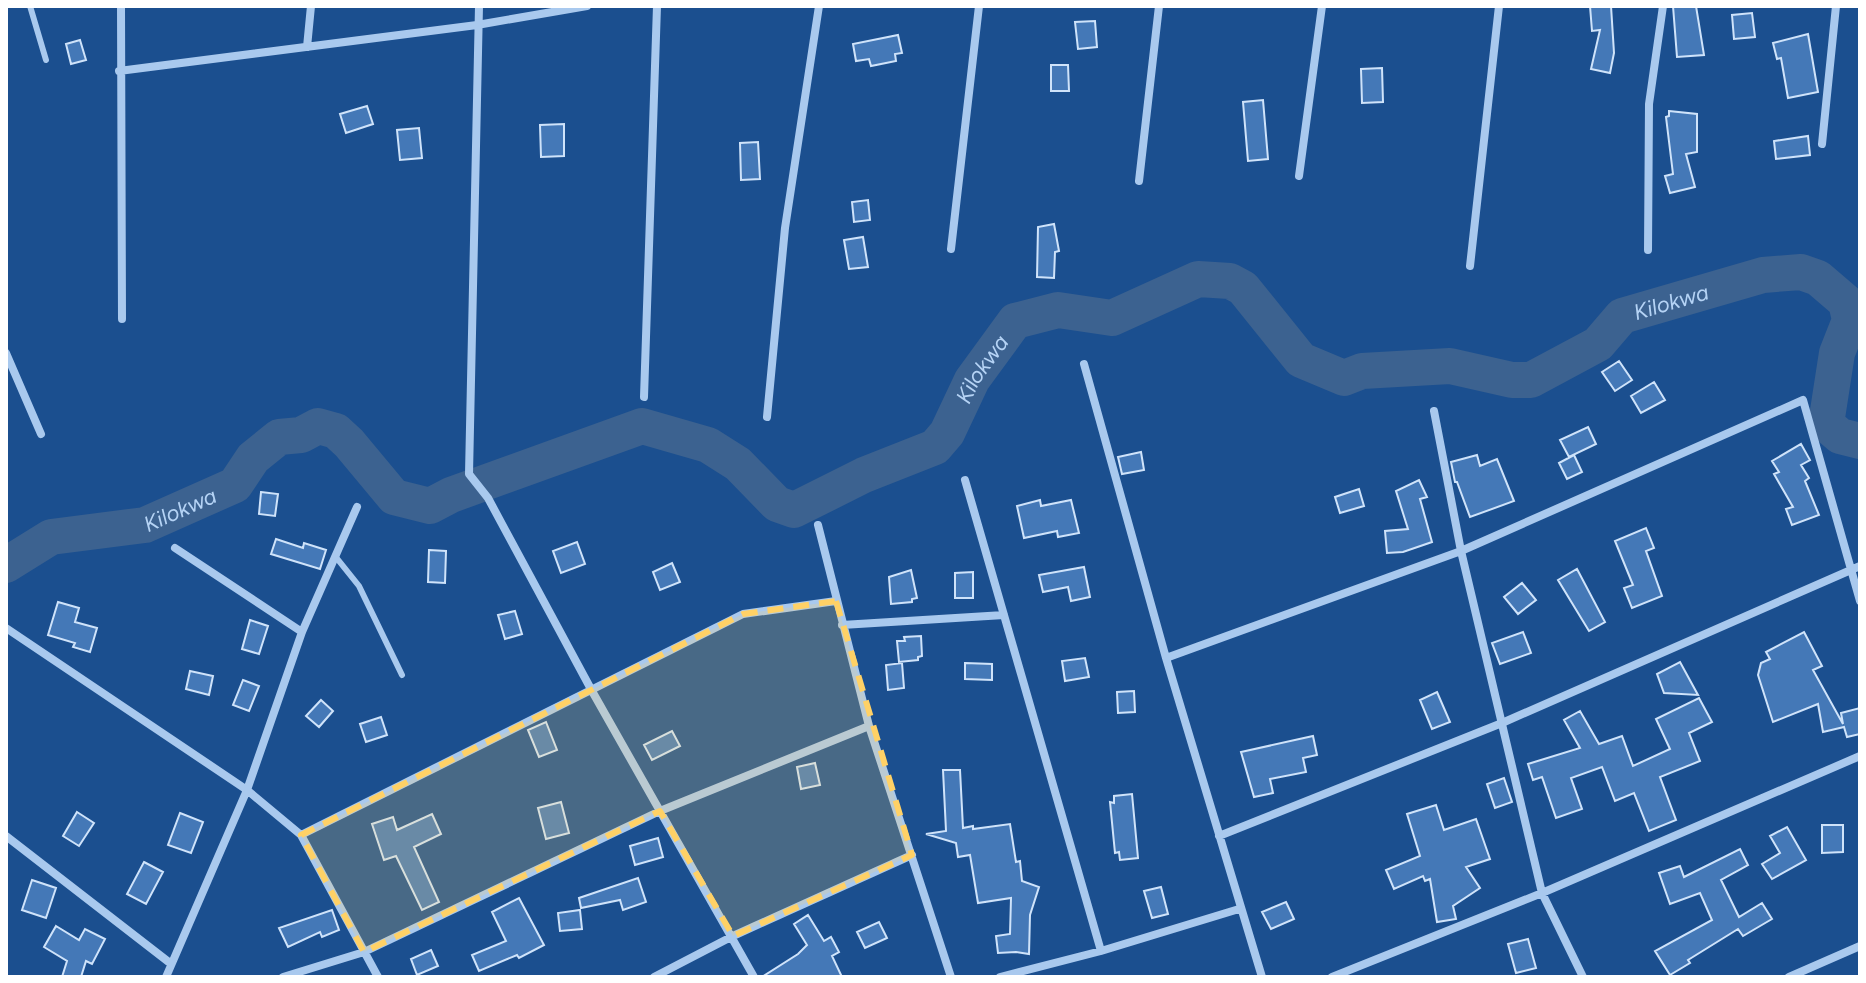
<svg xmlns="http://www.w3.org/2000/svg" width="1866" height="983" font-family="Figtree,sans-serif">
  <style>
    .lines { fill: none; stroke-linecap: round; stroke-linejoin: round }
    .river { stroke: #3c6290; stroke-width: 36 }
    .building { fill: #4478b7; stroke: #cfe3fa; stroke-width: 2 }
    .lane { stroke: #a9c9ee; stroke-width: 6 }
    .street { stroke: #a9c9ee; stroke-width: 8 }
    .marked { fill: #ffd166; fill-opacity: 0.2; stroke: #ffd166; stroke-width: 6; stroke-dasharray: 16 10; stroke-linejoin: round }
    .labels { text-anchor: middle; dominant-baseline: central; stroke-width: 6; stroke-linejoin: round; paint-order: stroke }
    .water-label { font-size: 22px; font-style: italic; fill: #b5d3f5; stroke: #1b4f8f }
  </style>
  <rect width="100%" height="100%" fill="#1b4f8f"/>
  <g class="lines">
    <path class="river" id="s1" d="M6,565L51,537L145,525L235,485L253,458L279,437L301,435L318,426L336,431L349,443L394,497L430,506L451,495L642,426L708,445L738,464L777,504L794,510L864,475L935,447L947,433L972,380L1015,321L1058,310L1112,318L1198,279L1230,281L1243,288L1301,360L1344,378L1362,371L1450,366L1512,380H1531L1598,344L1622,316L1763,275L1801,272L1818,278L1846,302L1850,320L1837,353L1826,424L1840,436L1860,441"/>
  </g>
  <path class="building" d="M1590,6H1611L1614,53L1610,73L1591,69L1600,30L1592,31Z
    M1673,6H1696L1704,55L1677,57Z
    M1752,13L1755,37L1734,39L1732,15Z
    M1095,21L1097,47L1078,49L1075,22Z
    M1808,34L1818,92L1788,98L1781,58L1777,59L1773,43Z
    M898,35L902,53L895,54L896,61L871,66L869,59L856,61L853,44Z
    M80,40L86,60L71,64L66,44Z
    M1051,65H1068L1069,91H1051Z
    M1382,68L1383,102L1362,103L1361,69Z
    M1263,100L1268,159L1248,161L1243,102Z
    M367,106L373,124L346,133L340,114Z
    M1669,111L1697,114V152L1686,154L1695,187L1670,193L1665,176L1673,174L1666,117L1669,116Z
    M564,124V156L541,157L540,125Z
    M419,128L422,158L400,160L397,130Z
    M1808,136L1810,155L1776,159L1774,141Z
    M758,142L760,179L741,180L740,143Z
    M868,200L870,220L854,222L852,202Z
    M1054,224L1059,251L1055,252L1054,278L1037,277L1038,227Z
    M863,237L868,267L849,269L844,240Z
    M1619,361L1632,380L1615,391L1602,372Z
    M1654,382L1665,400L1641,413L1631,396Z
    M1588,427L1596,444L1569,457L1560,440Z
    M1801,444L1810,460L1801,465L1809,478L1805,481L1819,515L1792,525L1786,509L1793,507L1774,474L1779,472L1772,461Z
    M1141,452L1144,470L1122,474L1118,457Z
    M1477,455L1480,466L1497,459L1514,501L1470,517L1457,482H1455L1451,462Z
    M1574,455L1582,472L1567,479L1559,463Z
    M1419,480L1427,497L1420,499L1432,542L1403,552L1387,553L1385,531L1408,529L1396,491Z
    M1359,489L1364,506L1340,513L1335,497Z
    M261,492L278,494L275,516L259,514Z
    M1040,500L1041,506L1071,500L1079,533L1058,537L1057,531L1024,538L1017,506Z
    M1646,528L1654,548L1646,551L1662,596L1632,608L1624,588L1633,585L1615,541Z
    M276,539L303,548L304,543L326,550L320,569L271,554Z
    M577,542L585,564L561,573L553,551Z
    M429,550L446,551L445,583L428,582Z
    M672,563L680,582L660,590L653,572Z
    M1084,567L1090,597L1071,601L1068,587L1043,592L1039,575Z
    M1577,569L1605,622L1589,631L1558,580Z
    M911,570L917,598L912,599V602L891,604L889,577Z
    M973,572V598H955V573Z
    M1522,583L1536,600L1518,614L1504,597Z
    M58,602L79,608L75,622L97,628L90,652L73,647L75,643L48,635Z
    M515,611L522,634L505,639L498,615Z
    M250,620L268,626L259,654L242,649Z
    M1523,632L1531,653L1500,664L1492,643Z
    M1804,632L1822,666L1813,670L1843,724L1841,713L1860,708V734L1847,737L1844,727L1823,732L1818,704L1773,722L1758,675L1761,663L1770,659L1766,652Z
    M921,636L922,656L918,657V660L899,662L897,641H905L904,637Z
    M1085,658L1089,677L1065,681L1062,661Z
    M1680,662L1698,695L1664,693L1657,674Z
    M902,663L904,688L888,690L886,665Z
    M965,663L992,664V680L965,679Z
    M190,671L213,676L209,695L186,689Z
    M243,680L259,686L249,711L233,705Z
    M1134,691L1135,712L1118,713L1117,692Z
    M1437,692L1450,722L1432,729L1420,700Z
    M1699,698L1712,722L1689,733L1700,761L1660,777L1676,820L1649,831L1634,793L1615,801L1602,767L1571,778L1582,809L1556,818L1542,777L1533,780L1528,764L1580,748L1564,720L1580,711L1599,744L1622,736L1633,766L1670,749L1656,719Z
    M321,700L333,711L319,727L306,716Z
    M381,717L387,735L366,742L360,724Z
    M546,722L557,750L539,757L528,730Z
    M672,731L680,746L652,760L644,745Z
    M1313,736L1317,755L1303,758L1306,772L1270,779L1273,793L1254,797L1241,752Z
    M815,763L820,785L801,789L797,767Z
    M943,770H960L963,828L973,826V829L1010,824L1016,862L1020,861L1022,881L1039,887L1030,915L1029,954L1016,952L998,953L996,936L1010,934L1011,898L978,903L970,855L958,857L956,843L926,834L946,831Z
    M1504,778L1512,802L1495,808L1487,784Z
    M1132,794L1138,858L1120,860L1119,852L1115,853L1110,802L1114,803V796Z
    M561,802L569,833L546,839L538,808Z
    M1436,805L1444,830L1476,819L1490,859L1466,867L1480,888L1453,906L1456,919L1437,922L1430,879L1425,881L1423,876L1394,889L1386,870L1420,856L1407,814Z
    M77,812L94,823L79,846L63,836Z
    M180,813L203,822L191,853L168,845Z
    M432,814L441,834L414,847L439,902L422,910L396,856L384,860L372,824L393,817L397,830Z
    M1822,825H1843V852L1822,853Z
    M1787,827L1806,860L1772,879L1762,864L1780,853L1770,836Z
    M658,838L663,857L635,865L630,846Z
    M1740,849L1748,865L1721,880L1739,917L1762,903L1772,919L1743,936L1738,929L1688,960L1690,963L1670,975L1655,951L1712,920L1700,893L1670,904L1659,873L1680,866L1684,877Z
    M144,862L163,872L146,904L127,894Z
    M638,878L646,902L623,910L620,900L581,908L579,898Z
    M32,880L56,888L46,918L22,910Z
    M1161,887L1168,914L1152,918L1144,891Z
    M519,898L544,945L519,958L517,955L479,971L472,955L506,941L492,912Z
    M1286,902L1294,919L1271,929L1262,912Z
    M332,910L339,930L322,937L320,932L288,947L279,928Z
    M580,910L582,929L560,931L558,913Z
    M808,915L824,941L831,937L839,952L832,956L842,977H762L798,954L807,945L794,924Z
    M879,922L887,938L865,948L857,932Z
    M56,926L79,940L85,929L105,939L92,964L86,961L81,977H62L67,961L44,947Z
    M1528,939L1536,968L1516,973L1508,944Z
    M431,950L438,966L417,975L411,959Z"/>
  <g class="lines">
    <path class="lane" d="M30,6L46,60
      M335,556L359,586L402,675"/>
    <path class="street" d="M121,6L122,319
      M479,6L469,474L488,498L592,691L754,977
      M307,47L311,6
      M119,71L477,25L587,6
      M1822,144L1836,6
      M1299,176L1322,6
      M1139,181L1159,6
      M951,249L979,6
      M1648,250L1649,104L1663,6
      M1470,266L1499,6
      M6,353L41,434
      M1084,364L1166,658L1262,977
      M644,397L657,6
      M1434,411L1461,551L1542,893L1583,977
      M767,417L785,228L819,6
      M965,480L1101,951
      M818,525L869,726L951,977
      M175,548L302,632
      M842,625L1004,615
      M6,628L247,790L301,835L378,977
      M1166,658L1461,551L1803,400L1860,601
      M301,835L743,614L836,601
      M6,836L170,963
      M1219,836L1502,723L1860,566
      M166,977L247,790L302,632L357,507
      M283,977L364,952L660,811L869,726
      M654,977L733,936L912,855
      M1000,977L1101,951L1239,909
      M1332,977L1542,893L1860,756
      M1789,977L1860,946"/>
  </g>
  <path class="marked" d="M836,601L912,855L733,936L660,811L364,952L301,835L743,614Z"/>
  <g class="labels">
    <g class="water-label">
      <text stroke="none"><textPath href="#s1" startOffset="1940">Kilokwa</textPath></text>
      <text stroke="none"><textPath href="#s1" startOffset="1148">Kilokwa</textPath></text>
      <text stroke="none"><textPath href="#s1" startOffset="186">Kilokwa</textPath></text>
    </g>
  </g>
  <rect width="1866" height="983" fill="none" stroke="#ffffff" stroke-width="16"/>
</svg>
